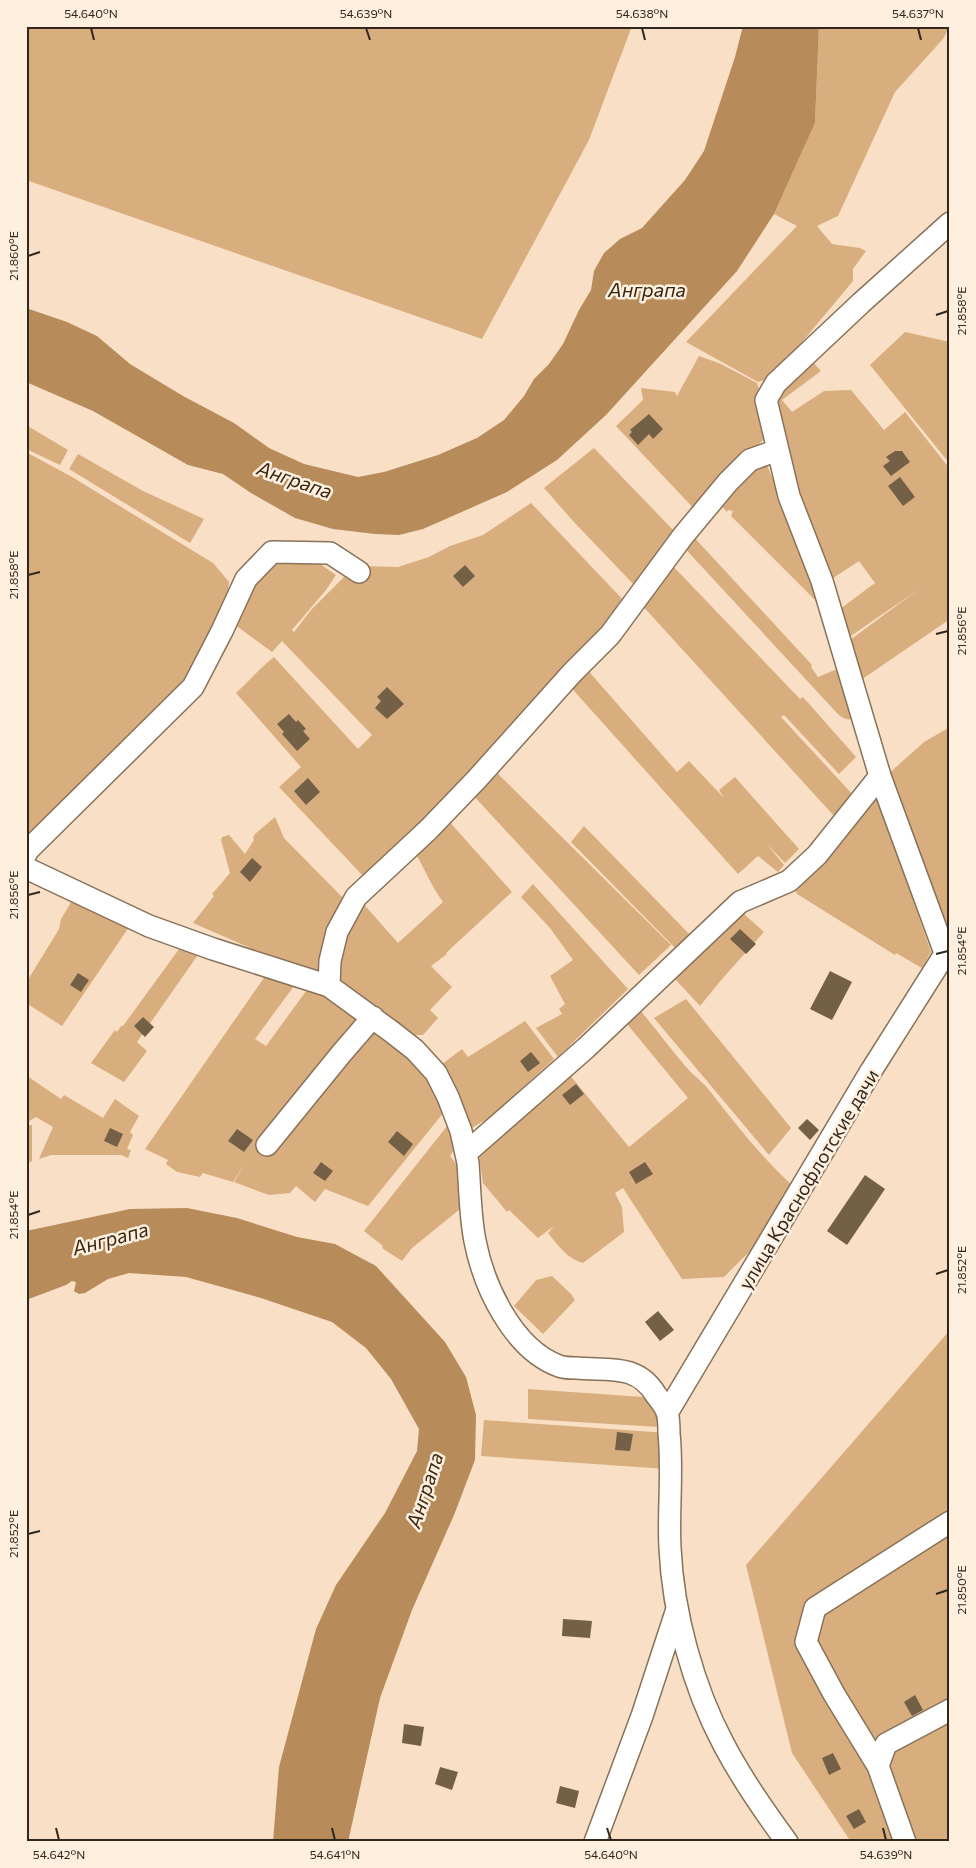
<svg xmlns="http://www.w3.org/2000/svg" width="976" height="1868" font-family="Commissioner,sans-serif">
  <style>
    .green { fill: #d9ae7f }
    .water { fill: #b78b5a }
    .building { fill: #745f47 }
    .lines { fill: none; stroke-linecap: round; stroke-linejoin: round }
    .minor-casing { stroke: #88725a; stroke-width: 24 }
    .minor { stroke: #fff; stroke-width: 21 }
    .ticks { fill: none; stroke: #31271d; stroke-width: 2 }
    .labels { text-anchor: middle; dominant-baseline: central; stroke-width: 5; stroke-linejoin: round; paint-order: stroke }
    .street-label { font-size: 19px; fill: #31271d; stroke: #feefdf }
    .water-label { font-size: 20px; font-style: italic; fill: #3a2710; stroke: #feefdf }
    .neatline { fill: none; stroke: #31271d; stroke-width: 2 }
    .ticks-label { font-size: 12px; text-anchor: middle; fill: #31271d }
  </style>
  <rect width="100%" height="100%" fill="#f8dfc5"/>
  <path class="green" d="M26,26H632L589,140L482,339L26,180Z
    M819,26H950L943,39L895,92L838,216L817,226L832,244L860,248L866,251L853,269V281L772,378L758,382L686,342L797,226L774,214L815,123Z
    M905,332L950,342V464L870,365Z
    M699,356L721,364L757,383L771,432L747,456L698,513L616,426L643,400L641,388L675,392L677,396Z
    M812,361L821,371L782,400L792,412L824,391L851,390L884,430L905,412L950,469V619L858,682L846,643L919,589L845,640L836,612L875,583L859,561L827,582L771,409L778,393Z
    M26,425L68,450L60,465L26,449Z
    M594,448L678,535L637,588L573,521L544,488Z
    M26,452L72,477L213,563L229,582L228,593L200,654L180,688L26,842Z
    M78,454L143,491L204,519L190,543L69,469Z
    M764,458L810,568L820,605L731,516L733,511L728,510L727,512L718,502Z
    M531,503L627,604L482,766L364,877L279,787L301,767L236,693C249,681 260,668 274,657L358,749L372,735L282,641L272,652L231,622L241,581L287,554L320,564L336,575L326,590L292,630L294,632L311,610L352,569L363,566L398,567L429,557L450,546L483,535Z
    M691,534L812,665L811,667L818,677L842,667L856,718C847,722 841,717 835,711L691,555L682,545Z
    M670,563L800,699L803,697L856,757L839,774L784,715L781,717L855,797L835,817L639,602Z
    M585,667L677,772L689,761L724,798L719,790L735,777L799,849L785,863L766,843L784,865L778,872L758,856L738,874L567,683Z
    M950,727V921L943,924L886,776L924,742Z
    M493,769L671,945L639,975L471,793Z
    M876,794L931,952L922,968L896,953L895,955L797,894L792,882Z
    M275,817L284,838L346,901L317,975L278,960L193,923L214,896L212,894L230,873L221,840L222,837L229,835L245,854L254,840L253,838L255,834Z
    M447,819L512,892L446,953L447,954L431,966L452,987L430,1010L438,1018L423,1035H413L342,981L338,974L341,938L360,900L398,943L443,902C432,887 425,870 416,854Z
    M584,826L695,940L734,905L764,932L722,979L700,1006L663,966L680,953L571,842Z
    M533,884L628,989L558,1057L536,1028L562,1014L559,1009L565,1004L550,976L573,960L550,928L521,897Z
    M73,899L129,927L62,1026L26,1003V983L59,929L61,919Z
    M182,945L200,952L137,1042L147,1051L124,1082L91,1063L115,1030L117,1032L121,1026H123Z
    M268,972L297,982L255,1039L266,1046L309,987L328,994L405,1047L448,1107L368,1206L325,1189L315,1202L296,1186L290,1193L269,1195L234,1182L245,1164L233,1182L203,1173L200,1177L177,1172L166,1164L168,1160L145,1149Z
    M686,999L791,1128L769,1155L654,1018Z
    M631,1000C651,1022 668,1046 687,1068C694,1076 703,1082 709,1090C735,1123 761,1157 792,1185L774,1227L724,1277L682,1279L623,1188L615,1193L622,1207L624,1232L583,1263C567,1259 558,1245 548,1233L554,1226L538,1238L509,1210L507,1212L483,1183L477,1143L564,1068L629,1147L688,1098L618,1013Z
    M525,1021L554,1059L489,1118L470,1129L441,1065L462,1049L468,1057Z
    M27,1076L61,1099L64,1095L103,1118L115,1099L139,1116L130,1132L133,1135L127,1149L131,1150L128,1158L121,1155H51L39,1159L53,1127L36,1117L26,1123Z
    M455,1116L460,1141L450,1156L461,1170L465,1205L412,1248L402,1261L382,1248L383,1246L364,1231Z
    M26,1125H32V1161L26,1164Z
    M552,1276L571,1294L575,1300L543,1334L514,1306L536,1280Z
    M950,1330V1842H851L792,1753L746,1565Z
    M528,1389L658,1398L659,1427L528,1419Z
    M484,1420L667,1433L666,1469L481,1456Z"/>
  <path class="water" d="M743,26H819L815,123L774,214L737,271L606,415L557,460L507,492L423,529L399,535L375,534L333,529L295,518L251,493L223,474L188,465L93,411L26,382V308L67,322L97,336L130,364L183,396L234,423L269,448L304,464L358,477L384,472L438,455L477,438L504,420L524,396L534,379L549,364L563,344L579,310L591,290L594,271L604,253L620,239L642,228L685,180L704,151L735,57Z
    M187,1208L237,1218L297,1237L335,1244L376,1266L445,1342L466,1377L476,1415L475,1460L454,1515L412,1610L380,1698L348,1842H273L279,1767L316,1629L336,1585L385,1513L417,1451L419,1429L391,1379L366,1348L332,1322L261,1298L186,1277L129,1273L108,1279L85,1293L79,1294L74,1291L76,1282L72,1281L66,1285L26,1300V1231L130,1209Z"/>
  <path class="building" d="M649,414L663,429L653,439L649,434L638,445L629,435L632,432L630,430Z
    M895,451H902L910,462L891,476L883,466L890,461L886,457Z
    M900,477L915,497L903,506L888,486Z
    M465,565L475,576L463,587L453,576Z
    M387,687L404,704L387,719L375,708L381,701L377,697Z
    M289,714L296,722L298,720L306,729L303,731L310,739L297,751L282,734L284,732L277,724Z
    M308,778L320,792L306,805L294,791Z
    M252,858L262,867L250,882L240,872Z
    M740,929L756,944L746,954L730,939Z
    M830,971L852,982L832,1020L810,1009Z
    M78,973L89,980L81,992L70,985Z
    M143,1017L154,1027L145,1037L134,1026Z
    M531,1052L540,1063L528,1072L520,1061Z
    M576,1084L584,1094L570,1105L562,1095Z
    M807,1119L819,1130L810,1140L798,1128Z
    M110,1128L123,1134L117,1147L104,1141Z
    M237,1129L253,1140L244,1152L228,1141Z
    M397,1131L413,1144L404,1156L388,1142Z
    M321,1162L333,1171L325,1181L313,1173Z
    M645,1162L653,1174L636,1184L629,1172Z
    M865,1175L885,1189L847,1245L827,1231Z
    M658,1311L674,1330L660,1341L645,1322Z
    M617,1432L633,1434L630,1451L615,1450Z
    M563,1619L592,1621L590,1638L562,1636Z
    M915,1695L923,1710L912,1716L904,1702Z
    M404,1724L424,1727L421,1746L402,1743Z
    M833,1753L841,1769L829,1775L822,1758Z
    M440,1767L458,1772L452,1790L435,1784Z
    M560,1786L579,1791L575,1808L556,1803Z
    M859,1809L866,1822L854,1829L846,1816Z"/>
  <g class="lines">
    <defs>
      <path id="minor" d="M26,854L28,850L193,687L222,631L246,579L272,552L330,553L359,572
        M26,868L149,926L213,949L329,986L392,1032L415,1050L436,1073L448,1097L461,1131L468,1163C470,1189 470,1216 475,1241C484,1287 513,1349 559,1366C564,1368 571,1368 576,1368C608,1371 637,1363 656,1395C660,1400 665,1406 667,1412C669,1418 669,1427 669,1433C673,1471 668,1510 670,1548C673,1613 693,1687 724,1745C742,1779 764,1811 787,1842
        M945,953L880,776L822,581L789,496L766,400L776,383L861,303L950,223
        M329,986L330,961L337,932L356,897L428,830L477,779L572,673L610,635L683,536L728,482L750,460L778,450
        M267,1145L341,1054L373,1017
        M466,1153L586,1048L740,902L789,881L817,855L880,776
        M667,1413L871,1071L950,946
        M878,1766L834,1694L806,1642L815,1608L950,1522
        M595,1842L642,1716L677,1609
        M905,1842L878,1766L886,1744L950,1710"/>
    </defs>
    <use href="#minor" class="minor-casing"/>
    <use href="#minor" class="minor"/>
  </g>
  <path class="ticks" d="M91,28L94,40M366,28L370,40M642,28L645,40M918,28L921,40M28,256L40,252M936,315L948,311M28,575L40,572M936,634L948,631M28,895L40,892M936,954L948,951M28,1215L40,1211M936,1274L948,1270M28,1534L40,1531M936,1594L948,1590M56,1828L59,1840M332,1828L335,1840M607,1828L611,1840M883,1828L886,1840"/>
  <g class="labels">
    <g class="street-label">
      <text transform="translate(808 1179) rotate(-59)">улица Краснофлотские дачи</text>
    </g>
    <g class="water-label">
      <text x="647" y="289">Анграпа</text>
      <text transform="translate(295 479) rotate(19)">Анграпа</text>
      <text transform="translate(110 1238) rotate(-15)">Анграпа</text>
      <text transform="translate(424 1490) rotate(-72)">Анграпа</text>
    </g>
  </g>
  <rect width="976" height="1868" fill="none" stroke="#feefdf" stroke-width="55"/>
  <rect x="28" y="28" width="920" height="1812" class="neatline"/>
  <g class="ticks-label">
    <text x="91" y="18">54.640°N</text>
    <text x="366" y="18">54.639°N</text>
    <text x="642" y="18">54.638°N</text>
    <text x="918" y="18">54.637°N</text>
    <text transform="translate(14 256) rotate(-90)" y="4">21.860°E</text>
    <text transform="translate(962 311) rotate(-90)" y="4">21.858°E</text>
    <text transform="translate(14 575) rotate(-90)" y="4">21.858°E</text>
    <text transform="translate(962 631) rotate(-90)" y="4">21.856°E</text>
    <text transform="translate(14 895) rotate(-90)" y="4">21.856°E</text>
    <text transform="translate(962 951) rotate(-90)" y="4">21.854°E</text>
    <text transform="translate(14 1215) rotate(-90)" y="4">21.854°E</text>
    <text transform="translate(962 1270) rotate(-90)" y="4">21.852°E</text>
    <text transform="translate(14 1534) rotate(-90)" y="4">21.852°E</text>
    <text transform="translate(962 1590) rotate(-90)" y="4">21.850°E</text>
    <text x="59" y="1859">54.642°N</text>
    <text x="335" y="1859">54.641°N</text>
    <text x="611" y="1859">54.640°N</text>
    <text x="886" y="1859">54.639°N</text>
  </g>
</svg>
